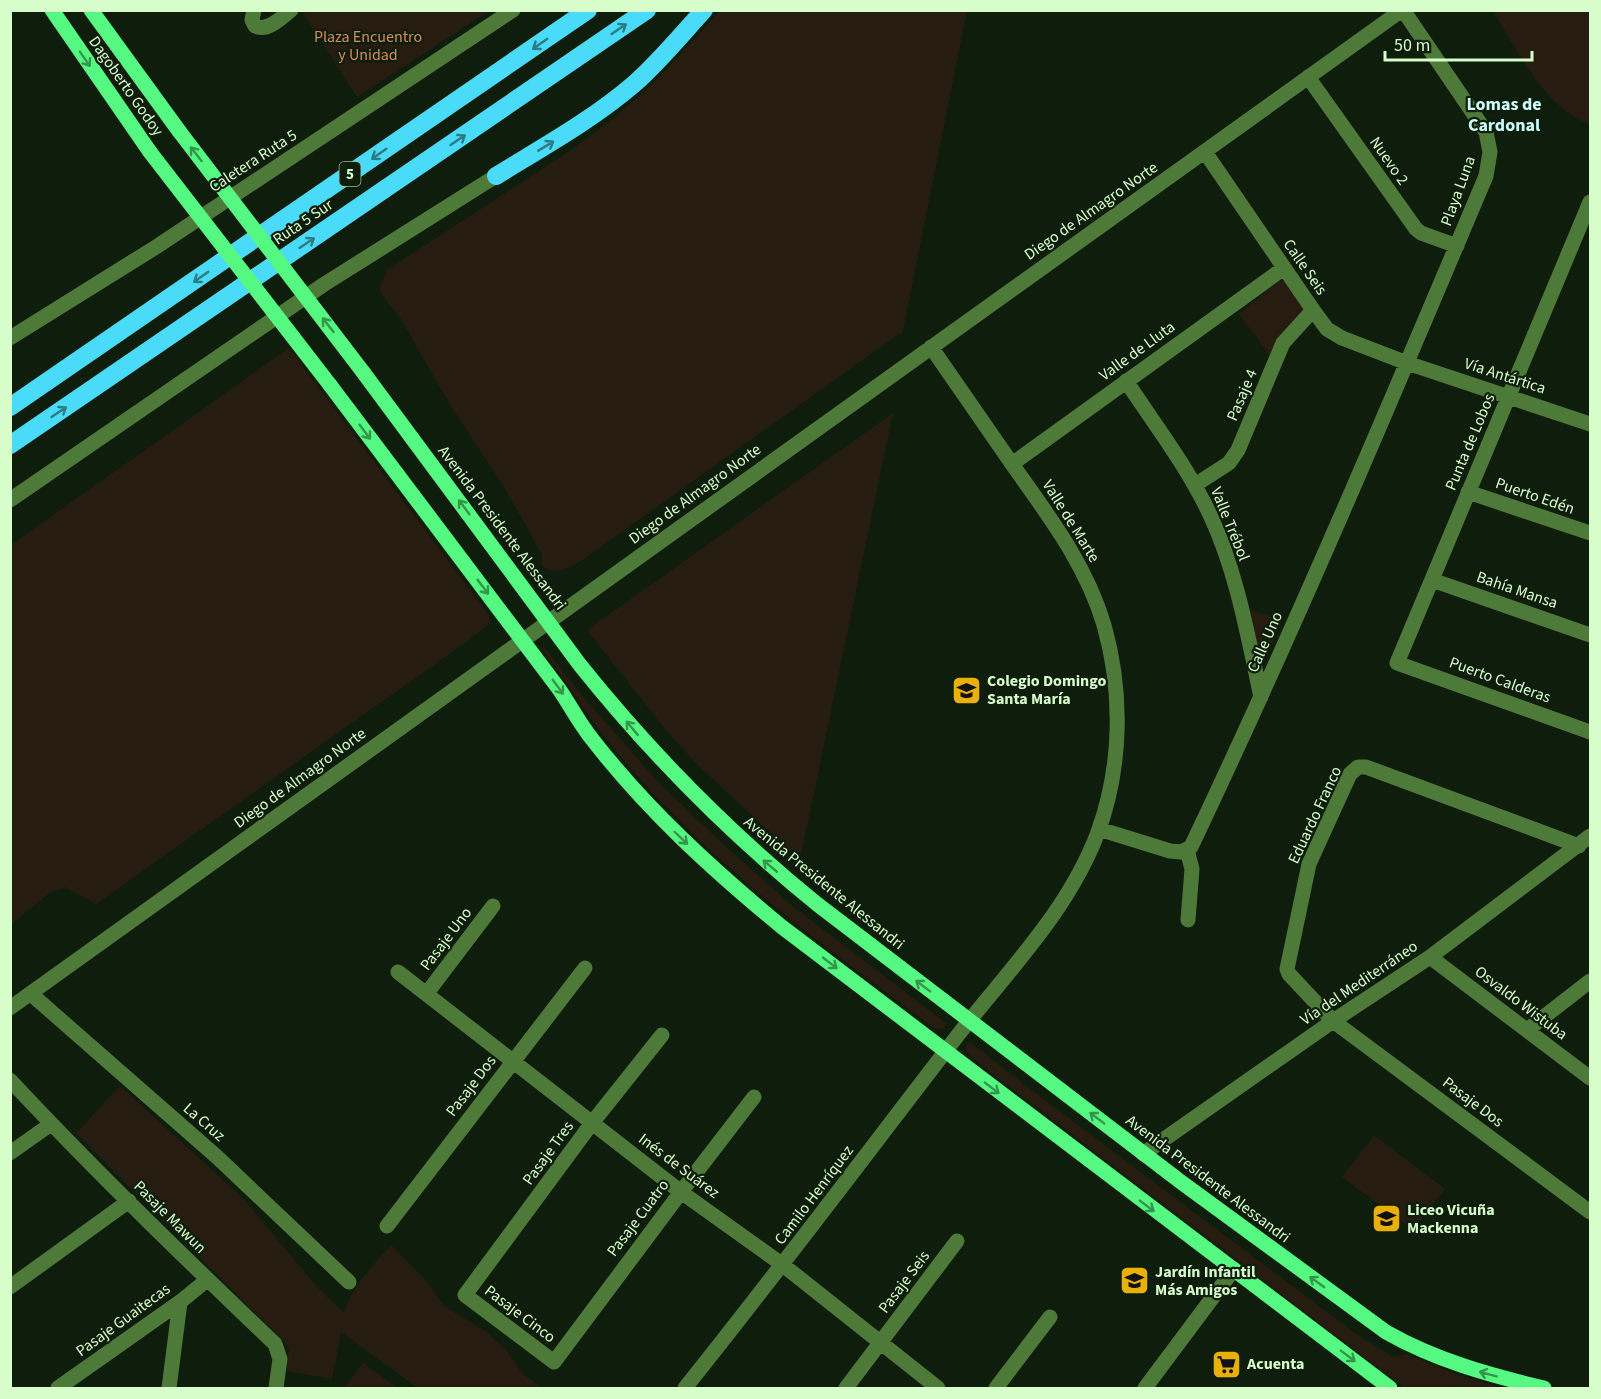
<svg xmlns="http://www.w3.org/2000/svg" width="1601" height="1399" font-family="'Source Sans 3',sans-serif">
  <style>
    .green { fill: #261d10 }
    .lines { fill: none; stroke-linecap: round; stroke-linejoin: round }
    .minor { stroke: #4e7a39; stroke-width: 15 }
    .major { stroke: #55f881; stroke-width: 15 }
    .highway { stroke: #4adbf8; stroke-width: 18 }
    .major-bridge { stroke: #55f881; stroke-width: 15 }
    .oneway { stroke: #2c7c82 }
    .oneway2 { stroke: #36954c }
    .labels { text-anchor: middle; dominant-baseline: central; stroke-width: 4.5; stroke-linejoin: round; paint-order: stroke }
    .shield { fill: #0f1d0c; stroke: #9aba91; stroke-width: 1.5 }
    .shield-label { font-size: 15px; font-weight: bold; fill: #d6fdca }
    .park-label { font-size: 16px; fill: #d98c5a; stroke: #0f1d0c }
    .street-label { font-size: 16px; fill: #d6fdca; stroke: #0f1d0c }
    .poi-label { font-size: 16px; font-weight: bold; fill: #d6fdca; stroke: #0f1d0c; text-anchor: start }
    .neighbourhood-label { font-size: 18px; font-weight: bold; fill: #ccfdfd; stroke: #0f1d0c }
  </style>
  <rect width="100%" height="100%" fill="#0f1d0c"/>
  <path class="green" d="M306,11V10L489,11L357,97L303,13Z
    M720,11H967L903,331L578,563C565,569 555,575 542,566V555L506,490L447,400L401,319L381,294L380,286L387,270L574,148L614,118L658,78Z
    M1493,11H1590V124C1543,107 1518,51 1493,11Z
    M1279,281H1284L1303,305C1302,316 1287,324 1281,333C1276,340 1274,348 1270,356L1239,314Z
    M289,348L489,615L490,623L469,640L96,904L65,887L51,892L11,924V545Z
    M893,413L800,860L698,765L665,729L587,630Z
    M1250,610L1281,619L1268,656L1263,660L1259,656Z
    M542,645L586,700L659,783L724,845L795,908L947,1024L943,1029H935C839,956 738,886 656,796C631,770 607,742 586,712C571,691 558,669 541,649Z
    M970,1042L1034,1092L1359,1336L1394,1357L1407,1354L1453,1373L1503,1388H1405L977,1062L966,1051L967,1044Z
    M120,1086L244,1199L316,1286L344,1313C351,1287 373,1266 391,1245L426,1281L444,1306L488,1333L507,1351L522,1373L542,1388H418L341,1332L332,1379L287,1371L289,1347L76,1133Z
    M1374,1135L1445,1189L1413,1230L1342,1177Z
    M363,1363L398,1388H344Z"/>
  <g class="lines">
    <path class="minor" d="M254,10L252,20L255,26C268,32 281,18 291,10
      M1308,77L1416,229L1421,233L1457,246
      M1205,152L1313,310L1327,329L1342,338L1407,363L1590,424
      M1590,202L1397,663L1590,732
      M10,338L156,247L513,10
      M1126,381C1156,426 1189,469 1211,517C1237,573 1248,637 1261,697
      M1012,464L1284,268
      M1195,485L1229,463L1238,450L1283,343L1313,310
      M1468,492L1590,533
      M10,500L323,285L496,176
      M1432,580L1590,635
      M1099,829L1170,851L1181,852L1191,847C1296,626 1391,401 1486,176L1490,152L1486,132L1403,10
      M1579,846L1366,767H1358L1350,774L1309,864L1287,969L1289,974L1333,1021L1590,1212
      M1187,850L1192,869L1188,920
      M1430,957L1590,1078
      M398,972L681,1192L783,1265L938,1388
      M427,993L493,906
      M31,994L216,1156L349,1282
      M10,1008L1402,10
      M1527,1030L1590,981
      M662,1035L592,1123L465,1295L554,1362L681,1192L754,1097
      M10,1080C95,1171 185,1258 275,1344L280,1359L276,1388
      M10,1153L51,1124
      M1143,1154L1333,1021L1430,957L1590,836
      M387,1226L585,968
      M10,1287L129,1201
      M58,1388L180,1302L207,1280
      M169,1388L180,1302
      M685,1388C778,1272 867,1153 958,1035C1008,971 1069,910 1098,832C1122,766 1123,692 1104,625C1086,564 1048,515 1012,464C985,425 958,386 931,347
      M846,1388L957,1241
      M996,1388L1050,1317
      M1145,1388L1234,1269"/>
    <path class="major" d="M52,10L150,152
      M91,10L179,131
      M363,372L580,665C652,755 727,831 817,904L1181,1182L1386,1332C1435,1360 1489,1375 1544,1388
      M330,385L559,689C570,705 579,723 592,739C647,810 713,870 782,927L1390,1388"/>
    <path class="highway" d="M496,176C543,147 592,120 634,84C659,62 681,35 704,10
      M10,407L588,10
      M10,445L647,10"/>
    <path class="major-bridge" d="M179,131L363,372
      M150,152L330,385"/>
  </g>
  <defs><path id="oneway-shaft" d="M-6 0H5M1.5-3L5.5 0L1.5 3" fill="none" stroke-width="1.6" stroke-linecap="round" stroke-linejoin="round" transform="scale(1.5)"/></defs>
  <g class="oneway">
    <use href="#oneway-shaft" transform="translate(619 29) rotate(-34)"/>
    <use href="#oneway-shaft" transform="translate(540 44) rotate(145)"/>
    <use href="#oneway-shaft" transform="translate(458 140) rotate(-34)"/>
    <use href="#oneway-shaft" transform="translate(546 146) rotate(-31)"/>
    <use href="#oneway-shaft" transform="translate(379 154) rotate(145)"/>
    <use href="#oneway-shaft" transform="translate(307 243) rotate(-34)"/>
    <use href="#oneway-shaft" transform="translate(201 277) rotate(145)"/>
    <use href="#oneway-shaft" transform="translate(59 412) rotate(-34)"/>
  </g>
  <g class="oneway2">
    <use href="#oneway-shaft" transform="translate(85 59) rotate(55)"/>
    <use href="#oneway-shaft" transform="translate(196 154) rotate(-128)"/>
    <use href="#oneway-shaft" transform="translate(328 325) rotate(-128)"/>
    <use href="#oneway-shaft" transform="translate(365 432) rotate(53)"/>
    <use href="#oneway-shaft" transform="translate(464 507) rotate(-127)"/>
    <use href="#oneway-shaft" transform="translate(483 587) rotate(53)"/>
    <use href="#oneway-shaft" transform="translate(558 687) rotate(54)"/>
    <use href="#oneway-shaft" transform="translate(632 728) rotate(-130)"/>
    <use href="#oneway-shaft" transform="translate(681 838) rotate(44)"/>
    <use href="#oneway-shaft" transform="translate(770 866) rotate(-140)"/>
    <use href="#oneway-shaft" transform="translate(830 963) rotate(38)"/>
    <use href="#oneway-shaft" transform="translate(923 986) rotate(-143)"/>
    <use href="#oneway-shaft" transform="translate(992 1088) rotate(37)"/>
    <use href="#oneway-shaft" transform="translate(1097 1118) rotate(-143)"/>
    <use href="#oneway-shaft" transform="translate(1147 1206) rotate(37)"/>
    <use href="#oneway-shaft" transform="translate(1317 1282) rotate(-144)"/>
    <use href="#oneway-shaft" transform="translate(1348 1356) rotate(37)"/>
    <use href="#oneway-shaft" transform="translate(1488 1374) rotate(-165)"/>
  </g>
  <defs>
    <symbol id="school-square" viewBox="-11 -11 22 22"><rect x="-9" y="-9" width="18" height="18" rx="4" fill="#e9b009" stroke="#0f1d0c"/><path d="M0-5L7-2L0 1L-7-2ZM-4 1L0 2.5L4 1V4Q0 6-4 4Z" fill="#111"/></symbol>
    <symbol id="supermarket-square" viewBox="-11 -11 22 22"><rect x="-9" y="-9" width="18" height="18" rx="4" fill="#e9b009" stroke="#0f1d0c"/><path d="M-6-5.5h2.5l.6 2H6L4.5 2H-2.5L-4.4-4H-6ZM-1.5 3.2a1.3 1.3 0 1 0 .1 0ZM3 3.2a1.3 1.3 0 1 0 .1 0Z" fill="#111"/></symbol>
  </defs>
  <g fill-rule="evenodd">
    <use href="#school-square" x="950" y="674" width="33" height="33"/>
    <use href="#school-square" x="1370" y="1202" width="33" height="33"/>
    <use href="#school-square" x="1118" y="1264" width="33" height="33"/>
    <use href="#supermarket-square" x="1210" y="1348" width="33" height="33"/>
  </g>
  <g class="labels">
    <rect class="shield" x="339.5" y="162" width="21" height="24" rx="4.5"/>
    <g class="shield-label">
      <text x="350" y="174">5</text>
    </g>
    <g class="park-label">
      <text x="368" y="37">Plaza Encuentro<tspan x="368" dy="18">y Unidad</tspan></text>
    </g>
    <g class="street-label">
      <text transform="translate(126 86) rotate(55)">Dagoberto Godoy</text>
      <text transform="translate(253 161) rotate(-33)">Caletera Ruta 5</text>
      <text transform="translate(1389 161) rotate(55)">Nuevo 2</text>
      <text transform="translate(1458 191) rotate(-70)">Playa Luna</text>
      <text transform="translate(1091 211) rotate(-35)">Diego de Almagro Norte</text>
      <text transform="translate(303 222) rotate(-34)">Ruta 5 Sur</text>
      <text transform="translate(1305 267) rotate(55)">Calle Seis</text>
      <text transform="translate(1137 351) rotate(-36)">Valle de Lluta</text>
      <text transform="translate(1505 376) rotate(18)">Vía Antártica</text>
      <text transform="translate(1242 395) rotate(-67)">Pasaje 4</text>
      <text transform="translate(1470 442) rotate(-67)">Punta de Lobos</text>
      <text transform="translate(695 494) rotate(-36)">Diego de Almagro Norte</text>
      <text transform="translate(1535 496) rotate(19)">Puerto Edén</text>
      <text transform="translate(1071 521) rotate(58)">Valle de Marte</text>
      <text transform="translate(1230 524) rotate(68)">Valle Trébol</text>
      <text transform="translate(502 528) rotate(53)">Avenida Presidente Alessandri</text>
      <text transform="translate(1517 590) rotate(19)">Bahía Mansa</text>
      <text transform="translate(1265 642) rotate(-66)">Calle Uno</text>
      <text transform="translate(1500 680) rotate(20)">Puerto Calderas</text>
      <text transform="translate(300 778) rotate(-36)">Diego de Almagro Norte</text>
      <text transform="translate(1315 815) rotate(-65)">Eduardo Franco</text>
      <text transform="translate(824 883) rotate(39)">Avenida Presidente Alessandri</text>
      <text transform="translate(446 939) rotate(-53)">Pasaje Uno</text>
      <text transform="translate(1359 983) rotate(-34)">Vía del Mediterráneo</text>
      <text transform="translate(1521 1003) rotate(37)">Osvaldo Wistuba</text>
      <text transform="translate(471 1086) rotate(-53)">Pasaje Dos</text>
      <text transform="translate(1473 1102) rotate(37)">Pasaje Dos</text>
      <text transform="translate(204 1122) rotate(41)">La Cruz</text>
      <text transform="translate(548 1153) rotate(-54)">Pasaje Tres</text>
      <text transform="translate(679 1166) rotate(37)">Inés de Suárez</text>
      <text transform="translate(1208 1179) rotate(37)">Avenida Presidente Alessandri</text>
      <text transform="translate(814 1195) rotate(-53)">Camilo Henríquez</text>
      <text transform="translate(170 1217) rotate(45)">Pasaje Mawun</text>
      <text transform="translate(638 1218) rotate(-53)">Pasaje Cuatro</text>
      <text transform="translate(904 1282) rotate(-53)">Pasaje Seis</text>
      <text transform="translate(520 1314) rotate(37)">Pasaje Cinco</text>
      <text transform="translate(123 1320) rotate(-36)">Pasaje Guaitecas</text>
    </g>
    <g class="poi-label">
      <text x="987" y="681">Colegio Domingo<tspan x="987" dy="18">Santa María</tspan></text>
      <text x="1407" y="1210">Liceo Vicuña<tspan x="1407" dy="18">Mackenna</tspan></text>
      <text x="1155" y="1272">Jardín Infantil<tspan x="1155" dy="18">Más Amigos</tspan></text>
      <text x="1247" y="1364">Acuenta</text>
    </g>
    <g class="neighbourhood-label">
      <text x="1504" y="104">Lomas de<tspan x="1504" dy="21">Cardonal</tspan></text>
    </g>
  </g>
  <rect width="1601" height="1399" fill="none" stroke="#d6fdca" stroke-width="24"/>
  <path d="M1385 51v9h147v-9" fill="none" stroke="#d6fdca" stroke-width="3"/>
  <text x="1394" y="51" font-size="18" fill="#d6fdca" stroke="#0f1d0c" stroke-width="4.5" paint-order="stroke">50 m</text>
</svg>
